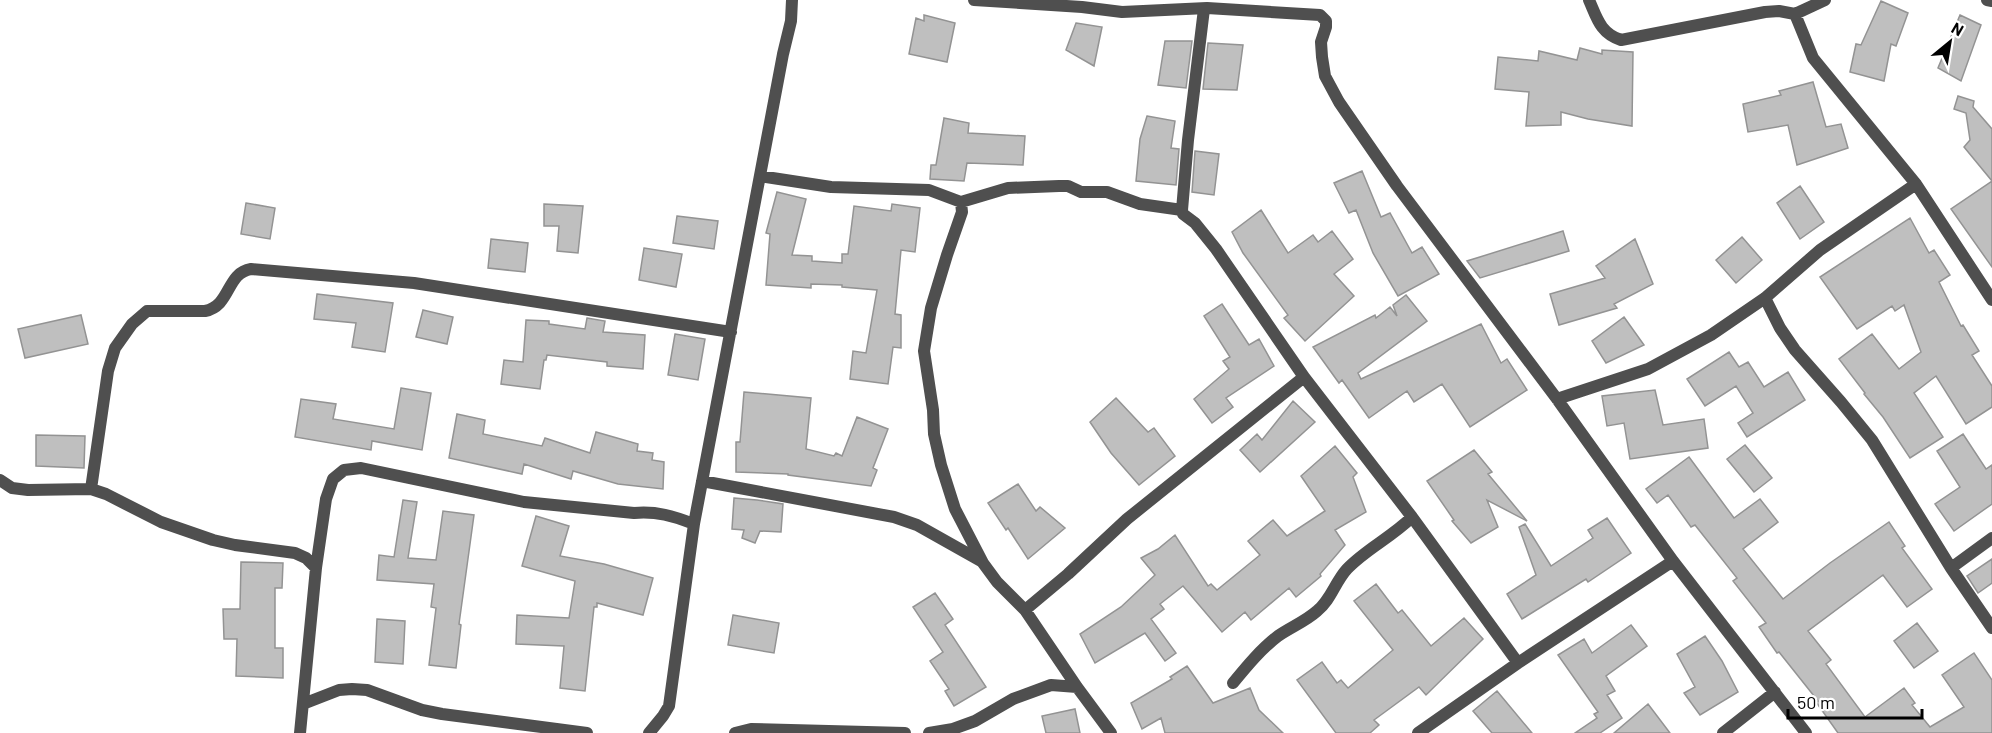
<svg xmlns="http://www.w3.org/2000/svg" width="1992" height="733" font-family="Barlow,sans-serif">
  <style>
    .building { fill: #bfbfbf; stroke: #939393; stroke-width: 1.5 }
    .lines { fill: none; stroke-linecap: round; stroke-linejoin: round }
    .minor { stroke: #4f4f4f; stroke-width: 12 }
  </style>
  <rect width="100%" height="100%" fill="#fff"/>
  <path class="building" d="M1881,1L1908,13L1896,46L1891,44L1884,81L1850,72L1856,44L1861,45Z
    M924,15L955,23L947,62L909,54L916,18L924,21Z
    M1960,15L1981,25L1961,81L1938,68Z
    M1076,23L1102,27L1094,66L1066,50Z
    M1165,41H1192L1186,88L1158,85Z
    M1208,43L1243,45L1237,90L1203,89Z
    M1580,48L1602,54V50L1633,52L1632,126L1588,119L1561,112V125L1526,126L1529,92L1495,89L1498,57L1538,61L1539,51L1577,60Z
    M1813,82L1826,127L1841,124L1848,148L1797,165L1788,125L1748,132L1743,104L1781,95L1779,91Z
    M1958,96L1974,101L1973,107L1992,129V267L1951,209L1992,181L1964,147L1970,140L1966,113L1954,109Z
    M1147,116L1175,121L1171,148L1179,149L1176,185L1136,181L1140,139Z
    M944,118L969,123L968,133L1025,136L1023,165L967,163L964,181L930,179L931,165H936Z
    M1195,151L1219,154L1214,195L1192,192Z
    M1362,171L1381,217L1390,213L1412,253L1422,247L1439,274L1398,296L1373,253L1356,210L1349,213L1334,183Z
    M1800,186L1824,222L1800,239L1777,203Z
    M777,192L806,199L792,255L812,256V261L842,263V254H848L854,206L891,211L892,204L920,208L915,252L901,250L895,314L901,315V348L893,347L888,384L850,379L853,351L866,353L877,290L842,287V285L811,284V288L766,285L770,234L766,233Z
    M246,203L275,208L270,239L241,234Z
    M544,204L583,206L578,253L557,251L559,226H544Z
    M1261,210L1288,253L1313,235L1318,242L1332,231L1353,259L1334,274L1354,296L1305,341L1284,318L1288,315L1243,253L1232,232Z
    M677,216L718,221L714,249L673,243Z
    M1910,218L1929,253L1934,250L1950,275L1939,282L1961,326L1963,325L1979,351L1972,355L1992,386V407L1966,424L1936,376L1914,393L1943,437L1910,458L1883,417L1864,394L1865,393L1839,359L1872,334L1899,369L1921,352L1904,305L1895,311L1892,306L1857,329L1820,277Z
    M1563,231L1569,251L1480,278L1467,261Z
    M1742,237L1762,260L1736,283L1716,260Z
    M491,239L528,243L525,272L488,268Z
    M1635,239L1653,284L1614,304L1617,308L1559,325L1550,294L1605,278L1596,266Z
    M644,248L682,254L676,287L639,280Z
    M317,294L393,303L385,352L352,347L356,323L314,319Z
    M1406,295L1427,321L1358,373L1361,379L1481,324L1501,363L1507,359L1527,390L1470,427L1442,384L1414,402L1407,391L1369,418L1342,380L1339,383L1313,347L1375,315L1376,318L1390,307L1397,316L1393,305Z
    M1222,304L1249,345L1259,339L1274,366L1226,398L1233,407L1212,423L1194,399L1229,369L1223,361L1230,357L1204,316Z
    M423,310L453,317L447,344L416,337Z
    M81,315L88,344L25,358L18,329Z
    M1624,317L1644,345L1606,363L1592,341Z
    M587,318L605,321L603,332L645,335L643,369L607,366V362L547,355L546,360H544L540,389L501,384L504,360L523,362L526,320L549,321V324L585,329Z
    M675,334L705,339L698,380L668,375Z
    M1729,352L1739,367L1748,362L1764,387L1788,372L1805,400L1747,437L1738,423L1753,413L1736,386L1705,406L1687,379Z
    M401,388L431,393L422,450L372,441L371,450L295,437L301,399L336,404L333,419L394,429Z
    M1655,390L1663,425L1704,419L1708,448L1630,459L1624,423L1607,426L1602,396Z
    M744,392L811,398L806,449L834,456L836,453L842,456L857,417L888,429L873,468L877,470L871,486L788,475V474L736,472V442H740Z
    M1116,398L1148,432L1154,428L1175,456L1139,485L1111,453L1090,422Z
    M1293,401L1315,422L1260,472L1240,450L1257,434L1262,440Z
    M457,414L485,420L483,434L542,446L545,438L590,453L596,432L638,444L637,451L653,453L652,460L664,462L663,489L618,484L573,471L571,479L524,464L522,474L449,458Z
    M1963,434L1986,469L1992,465V504L1954,531L1935,504L1960,487L1937,451Z
    M36,435L85,436L84,468L36,466Z
    M1745,445L1772,478L1754,492L1727,459Z
    M1335,446L1357,473L1353,477L1366,512L1335,530L1345,545L1320,574L1321,576L1296,597L1289,588L1251,620L1245,612L1222,632L1183,586L1160,604L1164,609L1151,619L1176,653L1165,661L1145,633L1095,663L1080,634L1121,607L1155,575L1141,558L1158,549L1175,535L1208,586L1211,584L1217,590L1260,555L1248,541L1273,520L1287,536L1325,511L1301,476Z
    M1474,450L1492,472L1488,474L1527,521L1487,500L1498,527L1471,543L1452,521L1454,520L1427,481Z
    M1689,457L1734,518L1760,499L1778,522L1743,549L1783,599L1830,563L1889,522L1905,546L1902,548L1932,589L1907,607L1883,575L1808,631L1831,660L1826,664L1865,717L1904,688L1915,703L1912,705L1930,727L1964,707L1942,675L1974,653L1992,680V733H1838L1816,702L1818,701L1779,652L1777,653L1759,627L1766,623L1733,581L1737,578L1695,525L1691,527L1668,495L1657,503L1646,489Z
    M1018,484L1036,511L1040,507L1065,528L1028,559L1008,528L1006,530L988,503Z
    M734,498L757,500L783,504L781,532L760,531L755,543L742,538L744,530L732,529Z
    M403,500L417,502L408,558L436,560L443,511L474,515L459,624L461,625L456,668L429,665L436,608L431,607L434,584L377,580L379,555L394,557Z
    M536,516L569,526L560,556L604,564L653,578L643,615L597,603V607H594L585,691L560,688L564,646L516,644L517,615L569,618L575,581L522,566Z
    M1607,518L1631,553L1588,582L1586,579L1522,619L1507,594L1536,575L1519,527L1525,524L1551,566L1593,538L1588,530Z
    M1992,559V583L1978,593L1967,576Z
    M241,562L283,563L282,588H275V648H283V678L236,676L237,639H224L223,609H240Z
    M1376,584L1398,613L1402,610L1431,646L1464,618L1483,639L1426,695L1419,687L1374,720L1379,725L1370,733H1336L1297,680L1322,662L1337,683L1341,680L1348,688L1393,650L1354,601Z
    M935,593L953,619L945,625L986,687L954,706L945,691L949,689L930,661L943,652L913,607Z
    M733,615L779,623L774,653L728,645Z
    M377,619L405,621L403,664L375,662Z
    M1917,623L1938,651L1914,668L1894,641Z
    M1631,625L1647,646L1606,676L1615,691L1607,695L1622,718L1600,733H1575L1597,718L1594,714L1598,712L1558,655L1584,639L1592,653Z
    M1705,636L1722,661L1738,692L1700,715L1684,693L1695,687L1677,654Z
    M1187,666L1213,703L1250,688L1259,710L1283,733H1165L1161,718L1142,729L1131,703L1172,679L1170,677Z
    M1497,691L1532,733H1492L1473,711Z
    M1648,704L1670,733H1614Z
    M1075,709L1080,733H1046L1042,716Z"/>
  <g class="lines">
    <path class="minor" d="M974,0L1082,7L1122,12L1207,8L1320,15L1326,21V27L1321,42L1322,57L1325,76L1339,102L1397,186L1557,399L1673,561L1806,733
      M1589,0C1597,18 1600,33 1621,40L1765,12L1779,11L1795,14L1825,0
      M1987,0L1992,1
      M1795,14L1813,58L1916,184L1992,300
      M760,176L831,187L929,190L961,202L962,212L947,255L931,308L924,351L933,410L934,434L941,465L955,509L983,563L997,582L1025,610L1077,687L1111,733
      M961,202L1008,188L1059,186H1068L1081,192H1107L1140,204L1182,210L1183,214L1195,223L1216,249L1304,377L1412,517L1518,663
      M1182,210L1188,140L1204,9
      M1765,298L1780,328L1795,350L1841,402L1872,440L1951,568L1992,628
      M1557,399L1648,369L1711,335L1765,298L1820,250L1916,184
      M0,480L12,488L28,490L91,489L106,494L161,522L213,540L235,545L295,553L306,558L316,568
      M702,481L894,517L917,525L981,561
      M91,489L108,371L115,348L132,324L147,311H205C231,306 226,273 251,269L414,283L731,332
      M1951,568L1992,538
      M1025,610L1068,574L1127,519L1304,377
      M1233,683C1247,666 1261,649 1278,636C1291,627 1306,621 1317,611C1331,600 1335,582 1347,569C1366,549 1392,537 1412,517
      M303,704L339,690L352,689L367,690L422,710L442,714L587,733
      M300,733L316,568L326,499L333,479L344,470L361,468L524,502L634,513C657,511 673,516 694,524
      M649,733L663,716L669,706L694,524L783,54L791,21L792,0
      M735,733L751,729L905,733
      M929,733L953,729L975,721L1013,699L1051,685L1077,687
      M1418,733L1518,663L1673,561
      M1723,733L1775,692"/>
  </g>
  <g transform="translate(1950 42) rotate(30)" stroke="#ffffff" stroke-width="4.5" paint-order="stroke">
  <path d="M0-4.5L10 22L0 15L-10 22Z" fill="#000000"/>
  <text y="-9" font-size="16" font-weight="bold" text-anchor="middle" fill="#000000">N</text>
  </g>
  <path d="M1788 709v9h134v-9" fill="none" stroke="#000000" stroke-width="3"/>
  <text x="1797" y="709" font-size="18" fill="#000000" stroke="#ffffff" stroke-width="4.5" paint-order="stroke">50 m</text>
</svg>
